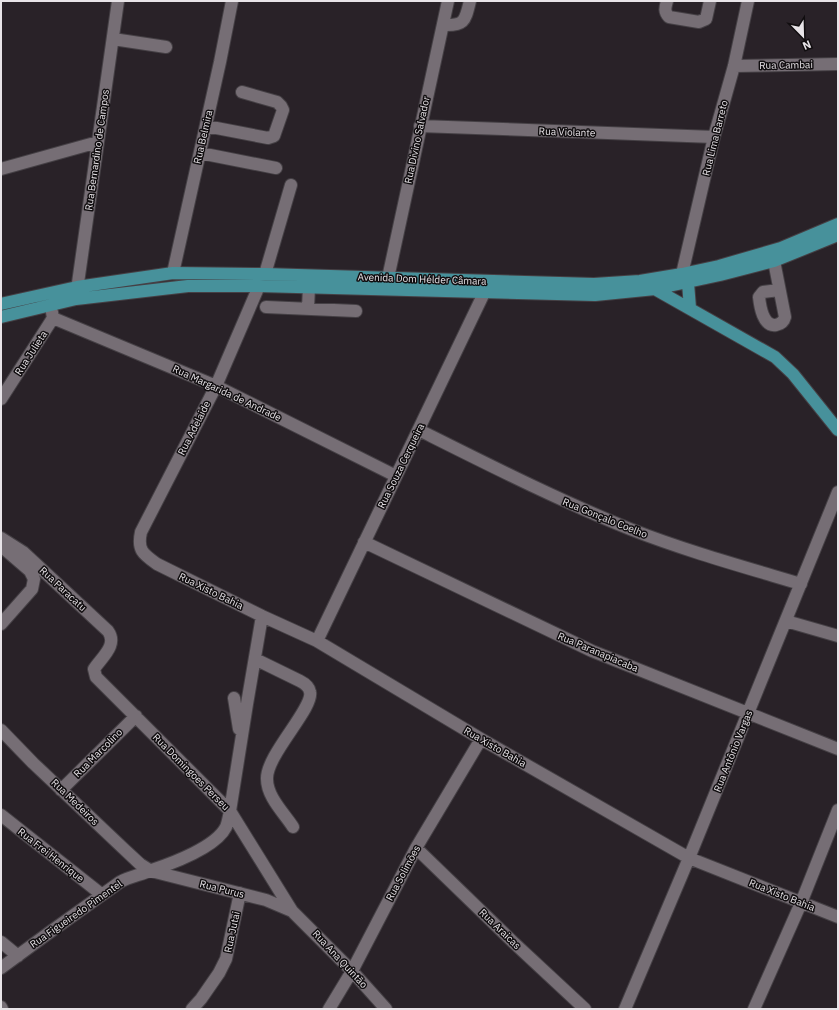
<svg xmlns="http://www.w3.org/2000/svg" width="839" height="1010" font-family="'IBM Plex Sans',sans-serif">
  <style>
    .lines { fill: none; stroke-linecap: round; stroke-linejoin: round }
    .minor-casing { stroke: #454045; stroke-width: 14 }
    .major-casing { stroke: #454045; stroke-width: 14 }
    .minor { stroke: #766e75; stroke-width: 12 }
    .major { stroke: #47919b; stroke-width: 12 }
    .labels { text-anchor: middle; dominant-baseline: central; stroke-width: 3; stroke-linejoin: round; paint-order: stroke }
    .street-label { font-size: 10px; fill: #e8e4e8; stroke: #100d0f }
  </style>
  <rect width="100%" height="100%" fill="#292228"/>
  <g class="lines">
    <defs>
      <path id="minor" d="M667,1C665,8 664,12 669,17L699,22L706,19L710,1
        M443,25C465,26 465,21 470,1
        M113,39L166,47
        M734,66L838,64
        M206,126L268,138L274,136L283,110L281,106L277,102L242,92
        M420,126L714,137
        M200,153L276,168
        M1,169L98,142
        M774,261L785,317C784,321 781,324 776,325C763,327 760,306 759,297L763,292L779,290
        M173,273L220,62L232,1
        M265,274L291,185
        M682,274L714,137L734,66L748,1
        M388,278L448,1
        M259,286L216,386L141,532C137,550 143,554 157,564L262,616L317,641L481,739L689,858L838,917
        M76,297L118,1
        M266,307L356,311
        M308,308L309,287
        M53,318L216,386L396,476
        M1,399L53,318L52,312
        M419,430C489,465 558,500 630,529C686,551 744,567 801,584
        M1,538L23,552L108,631C118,645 102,657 94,669L96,677L230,811L292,911L352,971L386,1009
        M364,542L592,651L838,749
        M1,546L30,571L34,579L32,589L1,624
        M786,621L838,636
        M317,641L485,291
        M255,659L300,681C304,683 309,686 310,692C314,708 266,755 267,779C267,797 284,813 293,827
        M234,698L239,729
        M1,730L33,763L125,850L140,864L151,871L266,900L292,911
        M61,790L136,716
        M1,815L101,894
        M416,848L513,942L585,1009
        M1,942L18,956
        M1,968L50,932L120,882C131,876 141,875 152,870C173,863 216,847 226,827C228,822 229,816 230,811L247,704L262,616
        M1,1007L2,1009
        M192,1009L201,999L219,973L226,959L240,893
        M329,1009L352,971L416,848L481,739
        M625,1009L689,858L838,492
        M754,1009L801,903L838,810"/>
      <path id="major" d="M688,283L690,308
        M653,288L775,357L793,374L838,430
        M1,304L77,287L173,273L265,274L594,284L640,281L682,274L719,266L781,248L838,224
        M1,317L76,299L188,286H259L595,295L655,289L720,275L774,261L838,235"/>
    </defs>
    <use href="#minor" class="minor-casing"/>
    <use href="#major" class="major-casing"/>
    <use href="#minor" class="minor"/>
    <use href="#major" class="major"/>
  </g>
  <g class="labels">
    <g class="street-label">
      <text transform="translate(786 65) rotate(-1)">Rua Cambai</text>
      <text transform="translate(567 132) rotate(2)">Rua Violante</text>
      <text transform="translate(203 137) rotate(-77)">Rua Belmira</text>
      <text transform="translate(715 138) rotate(-76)">Rua Lima Barreto</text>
      <text transform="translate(417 140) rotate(-78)">Rua Divino Salvador</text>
      <text transform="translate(97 150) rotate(-82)">Rua Bernardino de Campos</text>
      <text transform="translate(422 279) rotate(2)">Avenida Dom Hélder Câmara</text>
      <text transform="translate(31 353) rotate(-57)">Rua Julieta</text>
      <text transform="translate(227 393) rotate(25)">Rua Margarida de Andrade</text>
      <text transform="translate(194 428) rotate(-63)">Rua Adelaide</text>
      <text transform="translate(401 466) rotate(-64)">Rua Souza Cerqueira</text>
      <text transform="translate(605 518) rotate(22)">Rua Gonçalo Coelho</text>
      <text transform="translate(63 589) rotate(43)">Rua Paracatu</text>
      <text transform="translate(211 591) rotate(26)">Rua Xisto Bahia</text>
      <text transform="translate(598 652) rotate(23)">Rua Paranapiacaba</text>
      <text transform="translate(495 747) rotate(30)">Rua Xisto Bahia</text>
      <text transform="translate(733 751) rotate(-68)">Rua Antônio Vargas</text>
      <text transform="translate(98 753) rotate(-45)">Rua Marcolino</text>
      <text transform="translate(191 772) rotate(45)">Rua Domingoes Perseu</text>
      <text transform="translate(75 802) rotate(44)">Rua Medeiros</text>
      <text transform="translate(51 855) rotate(38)">Rua Frei Henrique</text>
      <text transform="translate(403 873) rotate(-62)">Rua Solimões</text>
      <text transform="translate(222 889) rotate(14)">Rua Purus</text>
      <text transform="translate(782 895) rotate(22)">Rua Xisto Bahia</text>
      <text transform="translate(76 914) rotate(-35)">Rua Figueiredo Pimentel</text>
      <text transform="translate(500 929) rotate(44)">Rua Araicas</text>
      <text transform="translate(232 932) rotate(-78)">Rua Jutai</text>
      <text transform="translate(340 959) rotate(47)">Rua Ana Quintão</text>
    </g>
  </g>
  <rect width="839" height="1010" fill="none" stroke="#e8e4e8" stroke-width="4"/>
  <g transform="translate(803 36) rotate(157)" stroke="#100d0f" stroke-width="3" paint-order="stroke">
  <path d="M0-3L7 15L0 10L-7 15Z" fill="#e8e4e8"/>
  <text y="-6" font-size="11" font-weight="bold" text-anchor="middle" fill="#e8e4e8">N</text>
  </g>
</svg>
